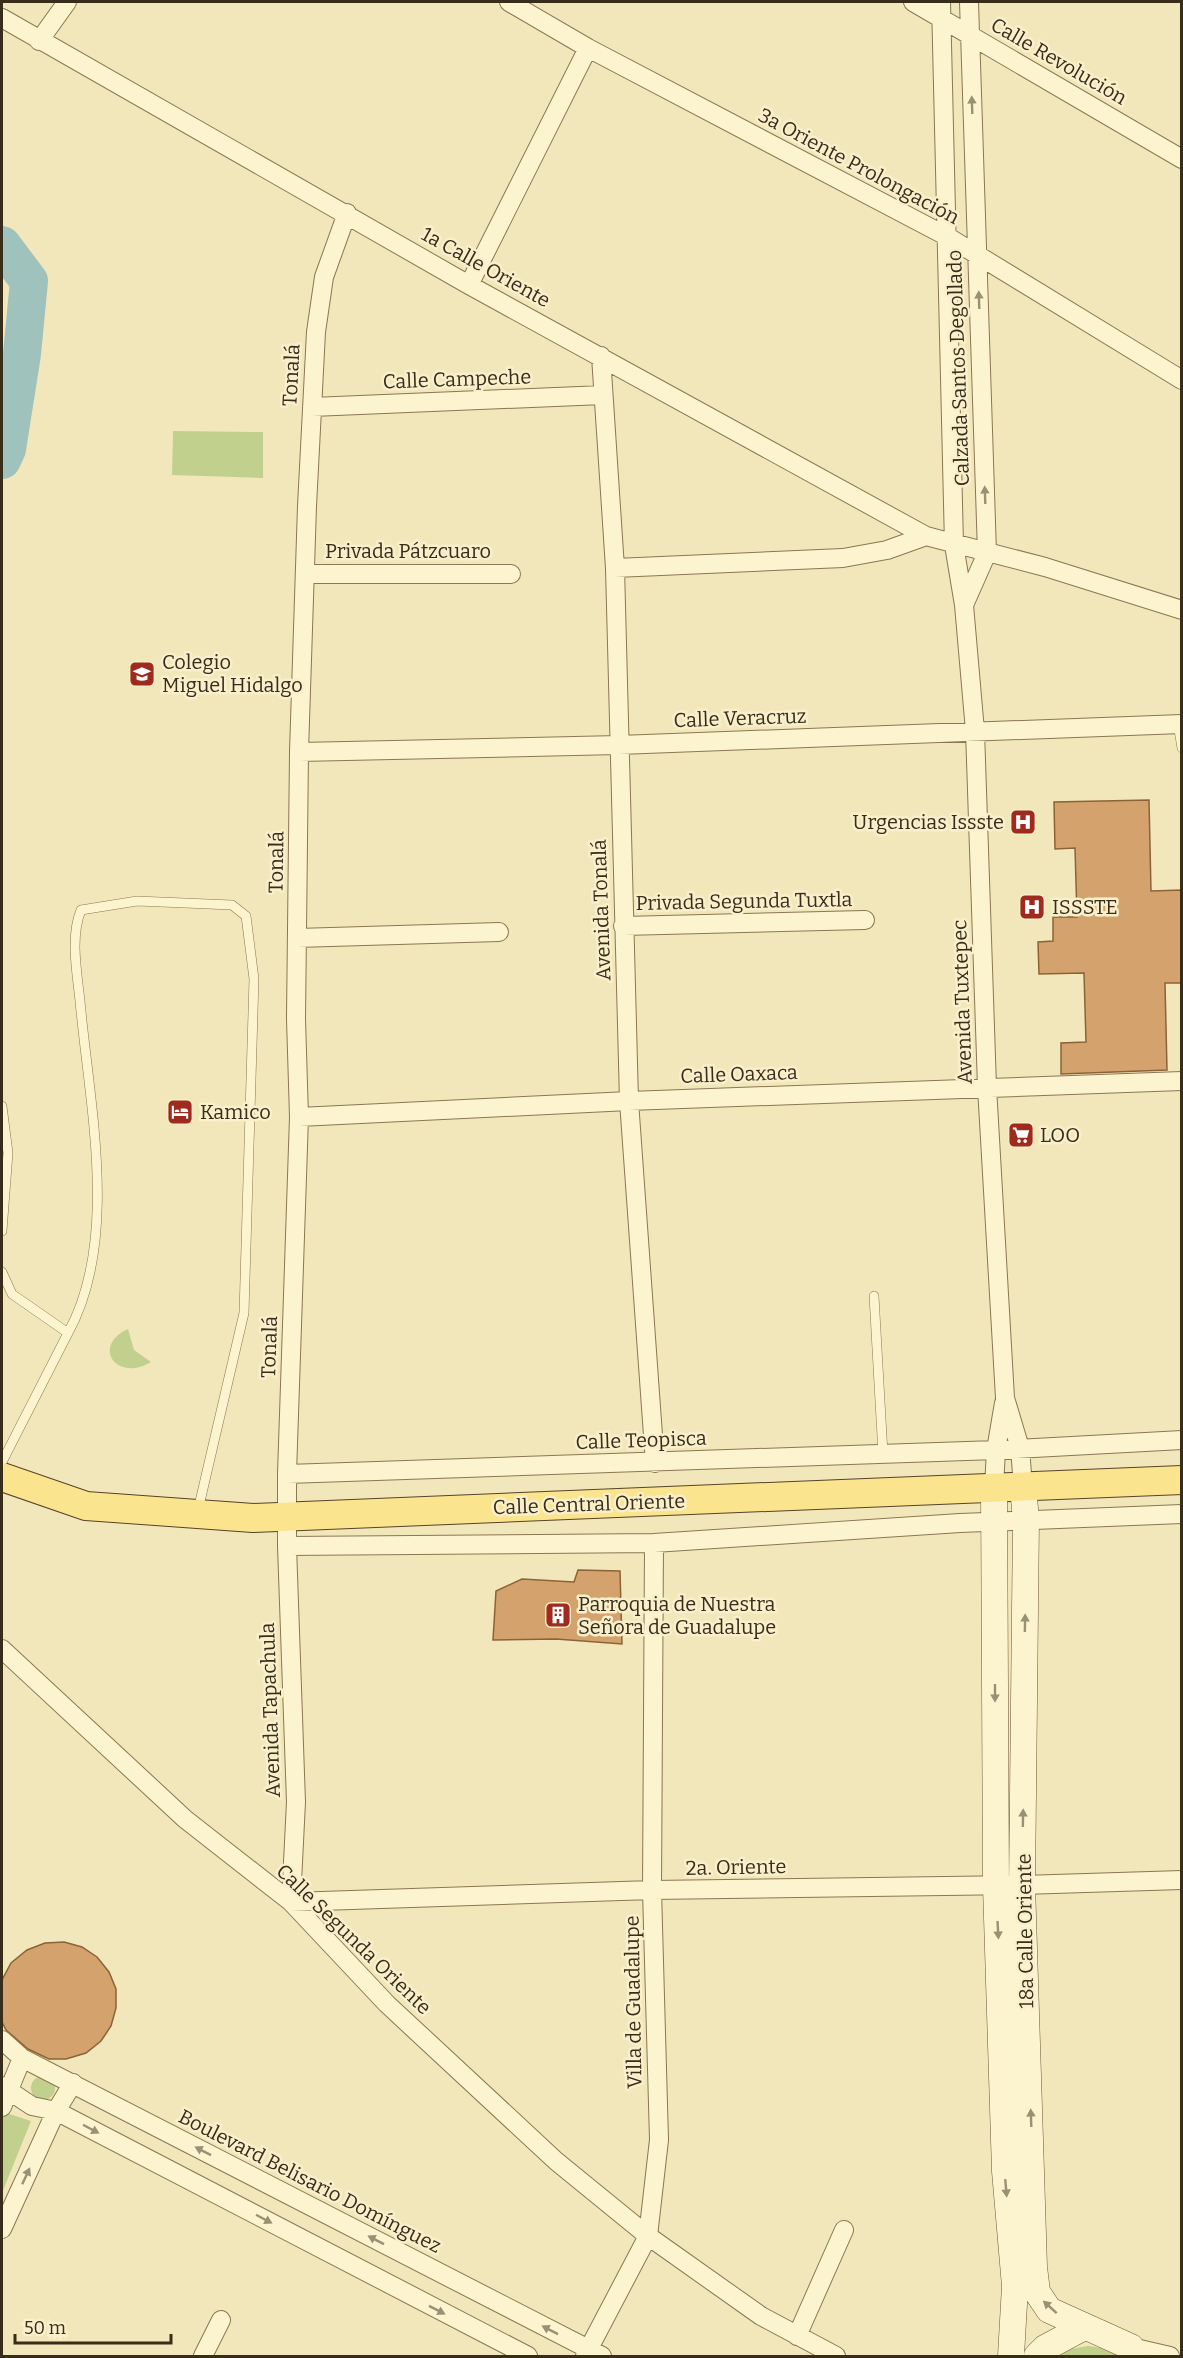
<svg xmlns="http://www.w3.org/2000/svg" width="1183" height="2358" font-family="Bitter,serif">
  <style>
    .green { fill: #c2d08e }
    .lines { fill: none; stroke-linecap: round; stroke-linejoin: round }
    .river { stroke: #a0c2bc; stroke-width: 38 }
    .building { fill: #d4a36d; stroke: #8c6237; stroke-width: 1.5 }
    .lane-casing { stroke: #8a7753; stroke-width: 10 }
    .street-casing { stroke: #8a7753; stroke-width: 20 }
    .secondary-casing { stroke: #6c5737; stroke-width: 27 }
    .primary-casing { stroke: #574328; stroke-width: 30 }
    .lane { stroke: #fcf3cf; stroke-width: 9 }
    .street { stroke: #fcf3cf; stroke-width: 18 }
    .secondary { stroke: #fcf3cf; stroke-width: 26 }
    .primary { stroke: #fae48e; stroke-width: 28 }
    .oneway { fill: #9a9074 }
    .labels { text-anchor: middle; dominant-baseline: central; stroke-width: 5; stroke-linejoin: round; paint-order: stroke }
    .street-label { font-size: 20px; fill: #382c1a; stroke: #f9f0cb }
    .poi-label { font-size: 20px; fill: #382c1a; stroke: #f9f0cb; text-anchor: start }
  </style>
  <rect width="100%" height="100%" fill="#f2e7bb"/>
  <path class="green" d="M173,431L263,432V478L172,475Z
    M128,1329L134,1350L151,1362C116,1383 91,1346 128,1329Z
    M31 2088a12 12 0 1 1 24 0a12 12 0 1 1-24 0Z
    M3,2112L31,2121L2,2193V2117Z
    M1088,2346L1104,2348L1120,2356H1059L1071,2349Z"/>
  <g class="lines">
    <path class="river" d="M2,245L29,281L22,354L7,449L2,460"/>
  </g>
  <path class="building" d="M1149,800L1151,891L1182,890V983H1165L1167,1070L1061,1074V1043L1086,1042L1084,973L1039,974L1038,942L1053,941V917H1077L1075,848L1055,849L1054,802Z
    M578,1570L620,1571L622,1644L556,1639L493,1640L496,1591L522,1579L574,1582Z
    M64,1942L82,1947L97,1957L109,1972L116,1989V2008L111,2026L101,2041L86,2053L66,2059H49L28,2049L6,2030L2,2022V1980L11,1963L27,1950L45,1943Z"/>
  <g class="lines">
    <defs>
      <path id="lane" d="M1178,724L1182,748
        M2,1106L8,1153L2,1231
        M2,1272L12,1294L68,1333L2,1462
        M874,1296L883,1454
        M68,1333C120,1239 89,1103 80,1001C77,972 70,937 81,910L137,901L232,905L246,916L254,979L244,1313L198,1510"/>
      <path id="street" d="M509,2L588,48L948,237L1182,380
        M913,2L1182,159
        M941,2L954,545L964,605L975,731L987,1087L1005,1398L1020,1448L1023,1487
        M2,18L469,285L926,536L1045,567L1182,610
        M39,41L67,2
        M347,213L324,277L316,332L307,506L299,752L296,1019L299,1117L287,1474V1546L296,1802L291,1902L652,1890L1022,1885L1182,1880
        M469,285L588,48
        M601,356L615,568L629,1101L655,1463
        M312,407L603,395
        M615,568L843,558L887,550L926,536
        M305,574H511
        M964,605L987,553L969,2
        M299,752L619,745L1182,724
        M623,926L865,920
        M297,938L499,932
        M299,1117L629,1101L1182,1081
        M287,1474L996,1450L1182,1440
        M994,1487L996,1450L1004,1403
        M287,1546L654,1543L960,1523L1182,1514
        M2,1649L185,1819L291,1902L387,2004L556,2161L648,2236L761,2316L836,2356
        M2,2040L22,2058L602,2356
        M2,2086L32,2106L56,2111L528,2356
        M2,2107L22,2058
        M2,2229L56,2111L73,2083
        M797,2336L844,2230
        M1131,2347L1170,2356
        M203,2356L221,2320
        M585,2356L648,2236L659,2140L652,1890L654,1543"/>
      <path id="secondary" d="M994,1487L996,1886L1005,2171L1015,2286L1011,2356
        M1023,1487L1026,1520L1022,1885L1034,2267L1037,2292L1049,2310L1131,2347L1134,2356
        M1037,2356L1045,2348L1084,2327"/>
      <path id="primary" d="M2,1477L86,1506L253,1518L1182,1480"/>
    </defs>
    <use href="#lane" class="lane-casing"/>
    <use href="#street" class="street-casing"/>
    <use href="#secondary" class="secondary-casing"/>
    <use href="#primary" class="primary-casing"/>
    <use href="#lane" class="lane"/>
    <use href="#street" class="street"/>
    <use href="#secondary" class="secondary"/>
    <use href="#primary" class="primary"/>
  </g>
  <defs><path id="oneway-solid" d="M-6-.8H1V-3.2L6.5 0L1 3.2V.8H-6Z" transform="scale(1.5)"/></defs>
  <g class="oneway">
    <use href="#oneway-solid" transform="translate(972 105) rotate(-92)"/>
    <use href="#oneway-solid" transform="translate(979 300) rotate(-92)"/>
    <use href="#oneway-solid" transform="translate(985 495) rotate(-92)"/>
    <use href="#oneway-solid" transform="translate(1025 1623) rotate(-89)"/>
    <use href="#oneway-solid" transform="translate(995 1693) rotate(90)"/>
    <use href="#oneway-solid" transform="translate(1023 1818) rotate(-89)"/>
    <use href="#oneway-solid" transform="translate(998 1930) rotate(87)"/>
    <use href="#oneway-solid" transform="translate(1031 2118) rotate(-92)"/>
    <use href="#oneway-solid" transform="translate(91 2129) rotate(28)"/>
    <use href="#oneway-solid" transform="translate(203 2151) rotate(-153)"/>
    <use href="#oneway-solid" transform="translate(26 2176) rotate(-65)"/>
    <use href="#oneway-solid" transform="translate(1006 2188) rotate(85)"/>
    <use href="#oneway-solid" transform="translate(264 2219) rotate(28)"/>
    <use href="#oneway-solid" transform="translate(376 2240) rotate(-153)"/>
    <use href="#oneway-solid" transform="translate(1050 2307) rotate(-138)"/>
    <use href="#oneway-solid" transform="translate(437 2310) rotate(27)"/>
    <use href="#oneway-solid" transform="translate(550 2330) rotate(-153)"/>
  </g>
  <defs>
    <symbol id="school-square" viewBox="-11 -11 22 22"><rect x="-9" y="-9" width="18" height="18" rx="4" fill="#9f2b1e" stroke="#f9f0cb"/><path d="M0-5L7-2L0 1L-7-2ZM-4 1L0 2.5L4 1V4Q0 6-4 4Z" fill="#fff"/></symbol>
    <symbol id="hospital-square" viewBox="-11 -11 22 22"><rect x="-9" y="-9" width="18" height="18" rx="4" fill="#9f2b1e" stroke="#f9f0cb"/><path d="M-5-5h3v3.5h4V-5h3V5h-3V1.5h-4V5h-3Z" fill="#fff"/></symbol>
    <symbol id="hotel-square" viewBox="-11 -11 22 22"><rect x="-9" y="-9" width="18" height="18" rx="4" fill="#9f2b1e" stroke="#f9f0cb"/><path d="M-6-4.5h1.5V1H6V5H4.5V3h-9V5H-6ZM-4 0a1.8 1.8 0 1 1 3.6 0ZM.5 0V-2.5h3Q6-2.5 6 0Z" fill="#fff"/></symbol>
    <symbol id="supermarket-square" viewBox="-11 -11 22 22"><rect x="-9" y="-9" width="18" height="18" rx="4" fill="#9f2b1e" stroke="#f9f0cb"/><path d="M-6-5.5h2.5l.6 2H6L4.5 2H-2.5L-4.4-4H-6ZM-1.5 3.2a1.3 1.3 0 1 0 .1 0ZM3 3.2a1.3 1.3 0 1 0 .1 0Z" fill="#fff"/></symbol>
    <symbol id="building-square" viewBox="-11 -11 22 22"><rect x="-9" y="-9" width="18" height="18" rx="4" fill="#9f2b1e" stroke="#f9f0cb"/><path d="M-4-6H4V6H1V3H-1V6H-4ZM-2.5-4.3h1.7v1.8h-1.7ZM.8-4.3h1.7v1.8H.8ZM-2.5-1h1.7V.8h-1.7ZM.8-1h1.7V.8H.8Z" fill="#fff"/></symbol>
  </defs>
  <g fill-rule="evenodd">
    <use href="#school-square" x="127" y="659" width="30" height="30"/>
    <use href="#hospital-square" x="1008" y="807" width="30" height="30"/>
    <use href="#hospital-square" x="1017" y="892" width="30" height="30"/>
    <use href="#hotel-square" x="165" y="1097" width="30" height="30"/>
    <use href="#supermarket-square" x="1006" y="1120" width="30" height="30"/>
    <use href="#building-square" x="543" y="1600" width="30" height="30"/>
  </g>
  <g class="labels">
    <g class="street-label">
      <text transform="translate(1059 61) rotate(30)">Calle Revolución</text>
      <text transform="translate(859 166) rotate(28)">3a Oriente Prolongación</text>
      <text transform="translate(486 267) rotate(29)">1a Calle Oriente</text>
      <text transform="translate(958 368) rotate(-92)">Calzada Santos Degollado</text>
      <text transform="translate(291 375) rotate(-87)">Tonalá</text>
      <text transform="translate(457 379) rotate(-2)">Calle Campeche</text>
      <text x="408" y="551">Privada Pátzcuaro</text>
      <text transform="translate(740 718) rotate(-2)">Calle Veracruz</text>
      <text transform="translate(276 862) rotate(-89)">Tonalá</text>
      <text transform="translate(744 901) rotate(-1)">Privada Segunda Tuxtla</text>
      <text transform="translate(601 910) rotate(-92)">Avenida Tonalá</text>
      <text transform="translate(962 1002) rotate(-92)">Avenida Tuxtepec</text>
      <text transform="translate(739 1074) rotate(-2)">Calle Oaxaca</text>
      <text transform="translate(269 1347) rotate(-88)">Tonalá</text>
      <text transform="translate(641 1440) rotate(-2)">Calle Teopisca</text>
      <text transform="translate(589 1504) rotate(-2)">Calle Central Oriente</text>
      <text transform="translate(270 1710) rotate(-92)">Avenida Tapachula</text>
      <text transform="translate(736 1867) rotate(-1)">2a. Oriente</text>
      <text transform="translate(1025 1931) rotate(-91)">18a Calle Oriente</text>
      <text transform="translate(354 1939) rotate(44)">Calle Segunda Oriente</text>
      <text transform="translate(633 2002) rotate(-91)">Villa de Guadalupe</text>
      <text transform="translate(310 2181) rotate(27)">Boulevard Belisario Domínguez</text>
    </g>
    <g class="poi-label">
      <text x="162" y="662">Colegio<tspan x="162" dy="23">Miguel Hidalgo</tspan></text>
      <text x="1004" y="822" text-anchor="end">Urgencias Issste</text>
      <text x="1052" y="907">ISSSTE</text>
      <text x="200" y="1112">Kamico</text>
      <text x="1040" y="1135">LOO</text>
      <text x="578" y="1604">Parroquia de Nuestra<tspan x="578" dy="23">Señora de Guadalupe</tspan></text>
    </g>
  </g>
  <rect width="1183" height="2358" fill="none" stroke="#382c1a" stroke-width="6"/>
  <path d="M15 2334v9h156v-9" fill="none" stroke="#382c1a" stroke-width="3"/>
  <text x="24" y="2334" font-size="18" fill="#382c1a" stroke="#f9f0cb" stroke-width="4.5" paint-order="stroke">50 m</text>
</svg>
